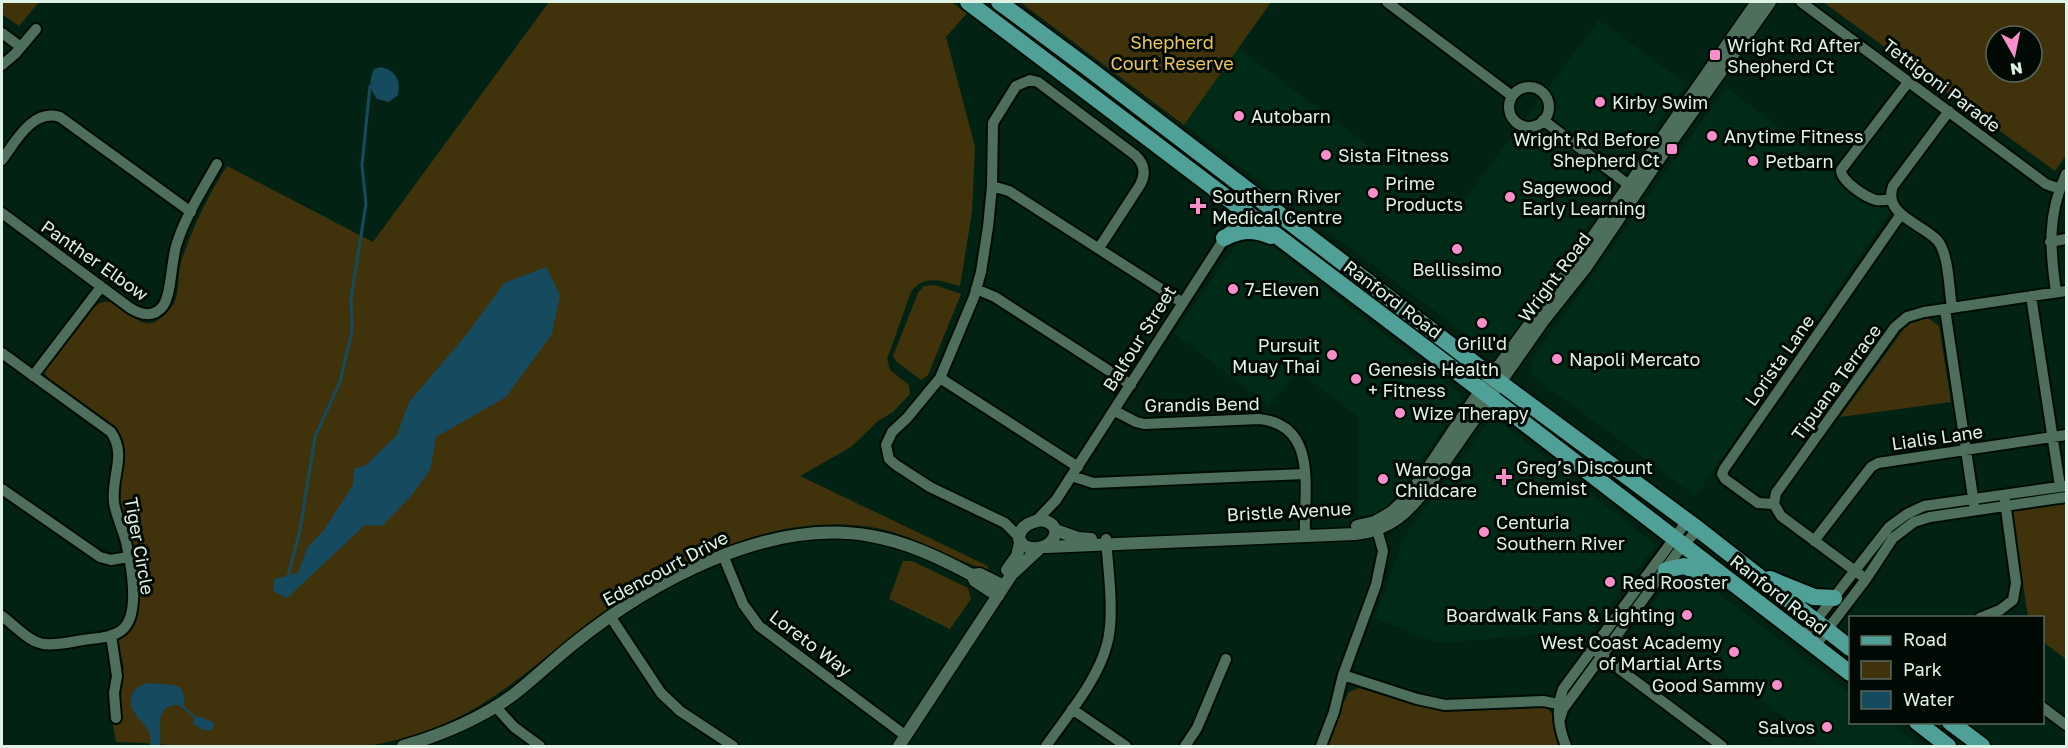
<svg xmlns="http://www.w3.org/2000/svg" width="2068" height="748" font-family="'Golos Text',sans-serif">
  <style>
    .built { fill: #002b17 }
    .green { fill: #40330c; fill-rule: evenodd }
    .water { fill: #164a5e }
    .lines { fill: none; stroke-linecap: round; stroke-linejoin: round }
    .stream { stroke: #164a5e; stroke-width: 3 }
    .minor-casing { stroke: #000b03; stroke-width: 14 }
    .tertiary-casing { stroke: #000b03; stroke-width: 15 }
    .primary-casing { stroke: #000b03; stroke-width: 20 }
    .minor { stroke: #4d6f5c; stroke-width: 10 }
    .tertiary { stroke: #4d6f5c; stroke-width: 12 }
    .primary { stroke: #4fa198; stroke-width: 16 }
    .poi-dot { fill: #f98fca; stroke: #010904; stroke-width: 2 }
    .labels { text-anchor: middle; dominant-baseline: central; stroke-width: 6; stroke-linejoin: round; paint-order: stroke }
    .park-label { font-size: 18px; fill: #edc657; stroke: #010904 }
    .poi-label { font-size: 18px; fill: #dff2e6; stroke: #010904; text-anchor: start }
    .street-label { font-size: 18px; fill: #dff2e6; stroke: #010904 }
  </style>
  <rect width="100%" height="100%" fill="#022313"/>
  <path class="built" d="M1599,20L1686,84L1506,344L1482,346L1184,125L1238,48L1456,211Z
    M1726,87L1890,212L1696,496L1532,376L1531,361Z
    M1252,238L1264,240L1459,393L1461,403L1415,469L1387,507L1373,514L1357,515L1358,417L1298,371L1269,406L1174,333L1238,242Z
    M1496,419L1656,545L1619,593L1580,651L1557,633L1439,643L1375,618L1401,544L1411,527L1490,420Z
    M1675,574L1685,575L1702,581L1850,693V722L1890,723L1921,746H1820L1645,613Z"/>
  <path class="green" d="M2,2H39L19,26L2,14Z
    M549,2H951L967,13L946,37L975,147L972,212L960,286C940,281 925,274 911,292L887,359L890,370L909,385L910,394L893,412L878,421L851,447L800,476L988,566V570C946,558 909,531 864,526C755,512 647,579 564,643C523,675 484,709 434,728C413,736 389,743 366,746C339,748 300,746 271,746C243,746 215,748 186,746C163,745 140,742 116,742L113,724L121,723L118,695L122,679L121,670L124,668L122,659L119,657L118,642L133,626L138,611L134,579L120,515L118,494L124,454L123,444L117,434L55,387L43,371L93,308C118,284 136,337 158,320C163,317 171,308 174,303C180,292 177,274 181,262C192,229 208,195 227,166L373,242Z
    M1020,2H1271L1184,125Z
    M1823,2H2066V155L2055,171ZM1996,36H2032V72H1996Z
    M935,285L961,294L928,375L921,380L897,362L893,356L918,293L924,286Z
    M1921,318H1928L1939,326L1951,402L1840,417L1908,323Z
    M2066,503V659L2043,642L2042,618L2028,617L2012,511Z
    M903,561H912L968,588L971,599L950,629L889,599Z
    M1359,688L1419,706L1454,711L1540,705L1549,710L1552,714L1561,746H1326L1339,711L1349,692Z"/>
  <path class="water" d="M381,67C396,71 401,80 398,95L389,102L377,99C369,88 369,81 374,69Z
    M546,267L560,295L552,334L506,397L436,437L430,470L411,496L382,526L365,525L287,598L273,591L274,579L298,573L307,548L324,530L353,485L354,469L366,465L397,435L409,402L467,334L504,283Z
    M146,683L174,685L181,688L185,699L183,705L196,717H200L213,722L214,728C208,733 198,729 193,723L194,718L179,705C153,705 162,728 160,746H150C150,742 151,736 149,732C143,720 126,711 132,695C134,689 140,685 146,683Z"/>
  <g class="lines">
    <path class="stream" d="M288,576L300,530L315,437L340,382L352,331L351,298L366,204L362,165L370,86"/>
    <defs>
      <path id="minor" d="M1387,2L1512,96
        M1801,2L2046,184L2060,189
        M2,33L21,47
        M2,65L15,54L36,29
        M1509 107a20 20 0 1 1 40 0a20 20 0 1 1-40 0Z
        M1949,111L1893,186C1882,214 1922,224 1937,240C1949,253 1949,290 1952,308
        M1543,120L1634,189
        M2,160C15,142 33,108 60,117L191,212
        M992,186L1009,191L1183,303
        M1891,199C1886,200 1881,201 1876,200C1865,197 1841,181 1841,170L1909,81
        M2,213L130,308C141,315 154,318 163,306C172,294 171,259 177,243C186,215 203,189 217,164
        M2050,242L2066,239
        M976,289L995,297L1131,385
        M2056,292C2050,249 2047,215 2066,174
        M2031,296L2060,486
        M1945,309L1974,504
        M2,353L111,432C127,456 111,475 114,503C116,516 123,529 126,542C131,564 141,615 122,630C112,638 95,638 83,640C34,649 39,646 2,616
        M33,376L101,287
        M940,378L1078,467
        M1115,411L1136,422L1144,424L1259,419C1320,425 1303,493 1305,536
        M1072,476L1093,483L1304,474
        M2,489L100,557L111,560L128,557
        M1774,504L1758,503L1725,479L1722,474L1724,469L1901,214
        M1037,520L1056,500L1253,194
        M1019,537L1005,523L930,487L896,465L889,459L886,445L892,432L907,418L940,378L974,297L981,272L988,227L992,186L993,123L1016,86L1030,80L1038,82L1135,155C1145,164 1146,174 1140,185L1099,248
        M1814,541L1871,467L1878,463L2066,435
        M723,555L743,604L759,626L906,736
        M1866,579L1781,516L1774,504L1776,493L1895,327L1907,317L1924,312L2066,291
        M610,616L661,693L680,711L733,746
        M1980,618L2000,610L2013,600L2016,583L2005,501
        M111,635L117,676L114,693L116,718
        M1803,637L1889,527L1907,514L1924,506L2066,486
        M1815,646L1866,579L1893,538L1914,522L1930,517L2066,497
        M1598,653L1722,746
        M1343,675L1417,699L1445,705L1543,701L1558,704
        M495,706L514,727L540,746
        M2042,707L2066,725
        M1072,709L1126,746
        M1560,719L1563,709L1677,553L1698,529
        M1046,746C1067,716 1098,680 1107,644C1115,616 1108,569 1106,539
        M1185,746L1197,728L1226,659
        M1321,746L1334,712L1343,675L1376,585L1383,551L1375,522
        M1566,746C1558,727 1556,709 1563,689L1687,521"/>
      <path id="tertiary" d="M1041,520C1070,525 1050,557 1024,546L1019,539C1019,527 1030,522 1041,520Z
        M1357,526L1375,522L1392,512L1404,501L1421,479L1472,403L1586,247L1757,2
        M1055,530L1078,538L1091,539
        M1046,547L1355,534C1390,531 1410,511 1429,484L1543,321L1586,267L1657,162L1770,2
        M1007,570L1017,556L1020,543
        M972,575L975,581L998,596
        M403,746C441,735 481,718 513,695C534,679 552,661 572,645C650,582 768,517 871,536C907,542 940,558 972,575L980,574L1004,586
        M899,746L1012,574L1040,548"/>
      <path id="primary" d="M968,2L1510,412L1850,673
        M999,2L1088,68L1491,376L1698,529L1850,648
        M1224,238C1242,229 1253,229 1271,236
        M1666,570L1684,566L1720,580
        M1770,579L1814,597L1834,598
        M1917,722L1948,746
        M1950,722L1982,746"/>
    </defs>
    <use href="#minor" class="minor-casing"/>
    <use href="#tertiary" class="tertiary-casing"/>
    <use href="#primary" class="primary-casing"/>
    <use href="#minor" class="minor"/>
    <use href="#tertiary" class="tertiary"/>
    <use href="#primary" class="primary"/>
  </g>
  <g class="poi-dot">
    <rect x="1709" y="49" width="12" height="12" rx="3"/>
    <circle cx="1600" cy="102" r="6"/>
    <circle cx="1239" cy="116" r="6"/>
    <circle cx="1712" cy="136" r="6"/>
    <rect x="1666" y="143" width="12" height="12" rx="3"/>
    <circle cx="1326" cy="155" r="6"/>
    <circle cx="1753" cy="161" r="6"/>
    <circle cx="1373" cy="193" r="6"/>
    <circle cx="1510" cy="197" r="6"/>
    <path d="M1195 197h6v6h6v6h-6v6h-6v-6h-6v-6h6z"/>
    <circle cx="1457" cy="249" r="6"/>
    <circle cx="1233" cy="289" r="6"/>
    <circle cx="1482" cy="323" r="6"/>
    <circle cx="1332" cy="355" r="6"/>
    <circle cx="1557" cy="359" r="6"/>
    <circle cx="1356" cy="379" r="6"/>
    <circle cx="1400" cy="413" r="6"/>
    <path d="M1501 468h6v6h6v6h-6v6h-6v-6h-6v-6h6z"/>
    <circle cx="1383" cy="479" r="6"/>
    <circle cx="1484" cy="532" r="6"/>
    <circle cx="1610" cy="582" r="6"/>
    <circle cx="1687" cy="615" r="6"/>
    <circle cx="1734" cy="652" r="6"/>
    <circle cx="1777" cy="685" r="6"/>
    <circle cx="1827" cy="727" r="6"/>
  </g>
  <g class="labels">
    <g class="park-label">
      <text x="1172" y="42">Shepherd<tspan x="1172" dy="21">Court Reserve</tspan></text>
    </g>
    <g class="poi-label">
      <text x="1727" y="45">Wright Rd After<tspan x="1727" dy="21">Shepherd Ct</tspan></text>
      <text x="1612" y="102">Kirby Swim</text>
      <text x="1251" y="116">Autobarn</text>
      <text x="1724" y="136">Anytime Fitness</text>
      <text x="1660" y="139" text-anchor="end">Wright Rd Before<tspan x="1660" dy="21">Shepherd Ct</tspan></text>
      <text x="1338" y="155">Sista Fitness</text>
      <text x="1765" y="161">Petbarn</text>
      <text x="1385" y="183">Prime<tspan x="1385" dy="21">Products</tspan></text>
      <text x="1522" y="187">Sagewood<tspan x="1522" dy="21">Early Learning</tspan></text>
      <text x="1212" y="196">Southern River<tspan x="1212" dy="21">Medical Centre</tspan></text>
      <text x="1457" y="269" text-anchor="middle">Bellissimo</text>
      <text x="1245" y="289">7-Eleven</text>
      <text x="1482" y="343" text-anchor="middle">Grill'd</text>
      <text x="1320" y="345" text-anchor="end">Pursuit<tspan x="1320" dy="21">Muay Thai</tspan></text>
      <text x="1569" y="359">Napoli Mercato</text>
      <text x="1368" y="369">Genesis Health<tspan x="1368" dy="21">+ Fitness</tspan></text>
      <text x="1412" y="413">Wize Therapy</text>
      <text x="1516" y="467">Greg’s Discount<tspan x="1516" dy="21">Chemist</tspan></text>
      <text x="1395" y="469">Warooga<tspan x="1395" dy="21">Childcare</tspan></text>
      <text x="1496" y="522">Centuria<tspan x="1496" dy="21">Southern River</tspan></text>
      <text x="1622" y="582">Red Rooster</text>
      <text x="1675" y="615" text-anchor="end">Boardwalk Fans &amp; Lighting</text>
      <text x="1722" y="642" text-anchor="end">West Coast Academy<tspan x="1722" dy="21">of Martial Arts</tspan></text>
      <text x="1765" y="685" text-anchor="end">Good Sammy</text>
      <text x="1815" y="727" text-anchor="end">Salvos</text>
    </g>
    <g class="street-label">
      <text transform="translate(1942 85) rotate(37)">Tettigoni Parade</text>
      <text transform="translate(95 260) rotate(35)">Panther Elbow</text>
      <text transform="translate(1554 277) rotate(-53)">Wright Road</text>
      <text transform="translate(1393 299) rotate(37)">Ranford Road</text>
      <text transform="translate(1139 338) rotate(-58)">Balfour Street</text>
      <text transform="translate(1779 360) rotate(-55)">Lorista Lane</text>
      <text transform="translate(1836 382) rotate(-54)">Tipuana Terrace</text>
      <text transform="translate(1202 404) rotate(-1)">Grandis Bend</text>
      <text transform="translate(1937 437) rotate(-8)">Lialis Lane</text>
      <text transform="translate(1289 511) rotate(-3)">Bristle Avenue</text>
      <text transform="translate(140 546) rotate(80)">Tiger Circle</text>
      <text transform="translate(665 568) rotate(-28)">Edencourt Drive</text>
      <text transform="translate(1779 594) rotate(38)">Ranford Road</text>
      <text transform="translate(811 643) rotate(37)">Loreto Way</text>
    </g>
  </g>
  <rect width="2068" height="748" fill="none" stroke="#dff2e6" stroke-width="6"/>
  <rect x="1849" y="616" width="195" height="108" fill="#010904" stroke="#5a665e" stroke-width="1.5"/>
  <rect x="1861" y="636" width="30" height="9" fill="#4fa198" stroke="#5a665e" stroke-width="1.5"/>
  <text x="1903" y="646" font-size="18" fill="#dff2e6">Road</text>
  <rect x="1861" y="661" width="30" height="18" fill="#40330c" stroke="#5a665e" stroke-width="1.5"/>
  <text x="1903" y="676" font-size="18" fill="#dff2e6">Park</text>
  <rect x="1861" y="691" width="30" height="18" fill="#164a5e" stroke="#5a665e" stroke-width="1.5"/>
  <text x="1903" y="706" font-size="18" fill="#dff2e6">Water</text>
  <g transform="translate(2014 54) rotate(171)"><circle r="28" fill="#010904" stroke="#5a665e" stroke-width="1.5"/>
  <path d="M0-4.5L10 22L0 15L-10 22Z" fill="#f98fca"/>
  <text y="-9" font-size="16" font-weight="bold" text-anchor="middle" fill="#dff2e6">N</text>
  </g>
</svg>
